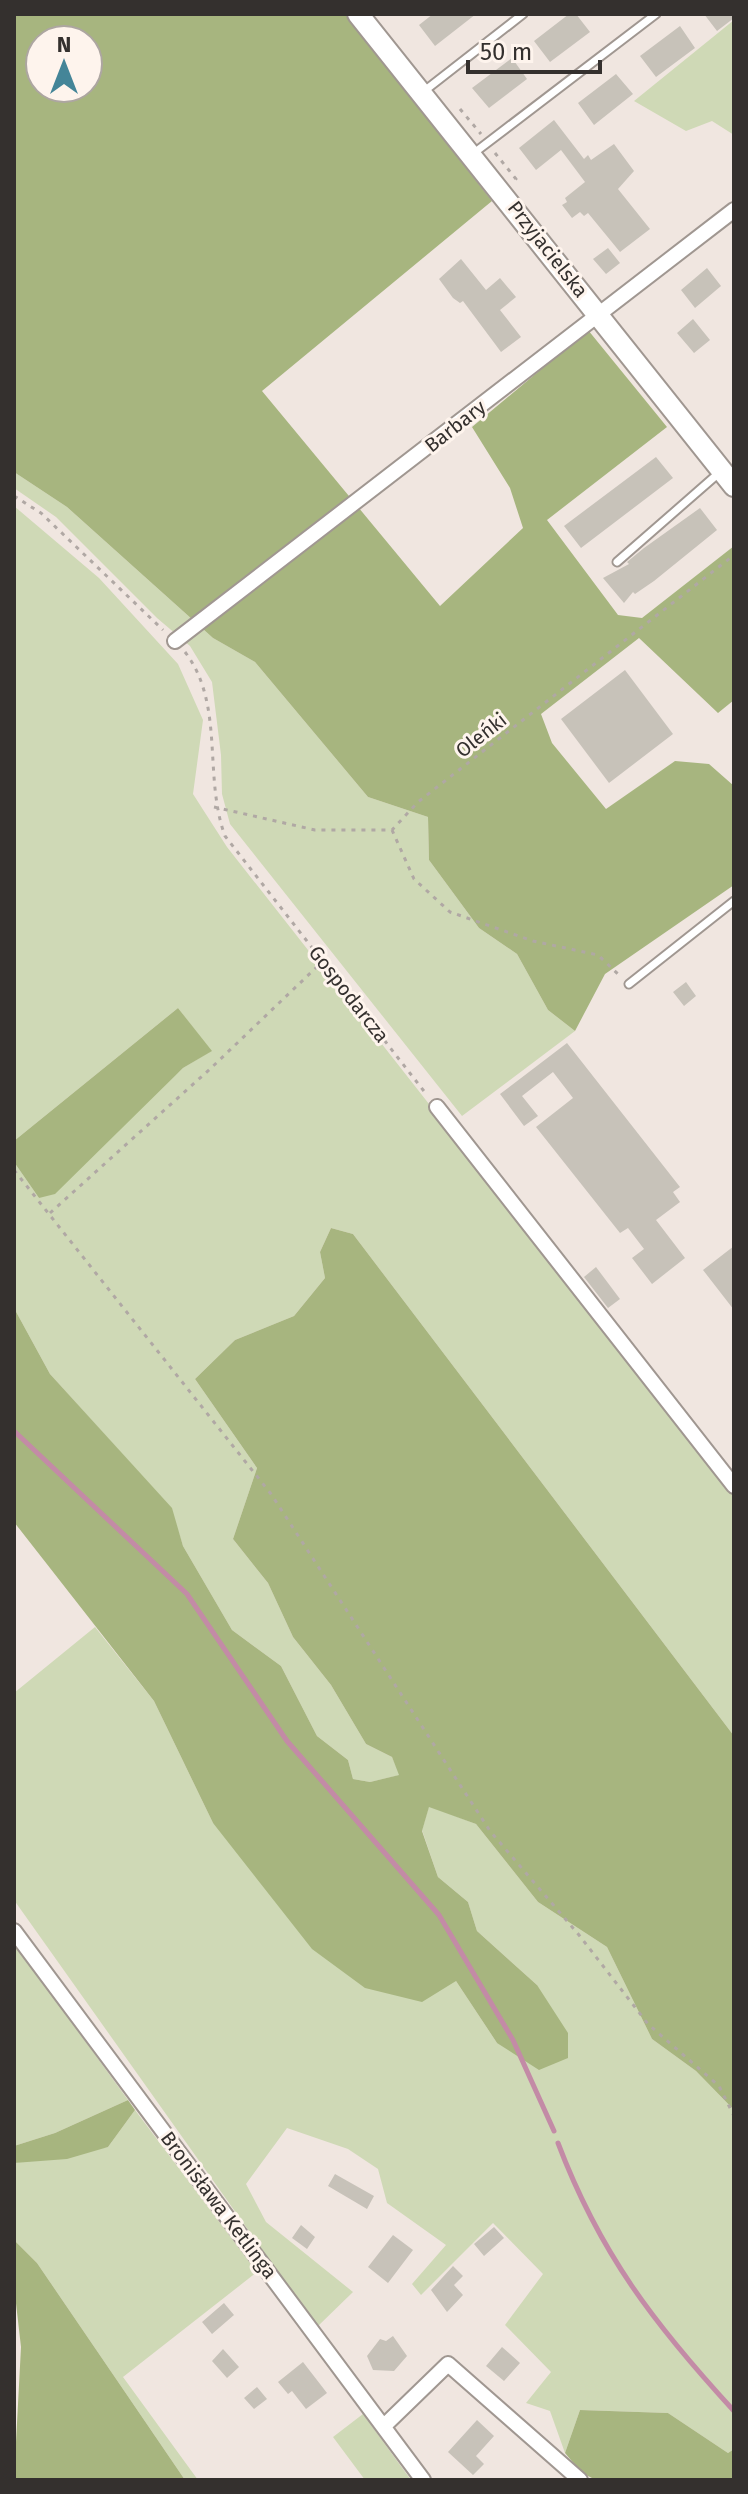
<svg xmlns="http://www.w3.org/2000/svg" width="748" height="2494" font-family="'Fira Sans',sans-serif">
  <style>
    .green { fill: #cfd9b6 }
    .forest { fill: #a7b57f; fill-rule: evenodd }
    .lines { fill: none; stroke-linecap: round; stroke-linejoin: round }
    .stream { stroke: #c38ba6; stroke-width: 5 }
    .building { fill: #c7c2b9 }
    .lane-casing { stroke: #a09791; stroke-width: 11 }
    .street-casing { stroke: #a09791; stroke-width: 18 }
    .secondary-casing { stroke: #a09791; stroke-width: 24 }
    .path { stroke: #b0a8a4; stroke-width: 3; stroke-dasharray: 4 6; stroke-linecap: butt }
    .lane { stroke: #fff; stroke-width: 7 }
    .street { stroke: #fff; stroke-width: 14 }
    .secondary { stroke: #fff; stroke-width: 20 }
    .labels { text-anchor: middle; dominant-baseline: central; stroke-width: 6; stroke-linejoin: round; paint-order: stroke }
    .street-label { font-size: 20px; fill: #34302e; stroke: #fef4ed }
  </style>
  <rect width="100%" height="100%" fill="#f0e6e0"/>
  <path class="green" d="M734,20V135L712,121L686,131L634,101Z
    M14,472L67,507L213,638L255,662L368,797L428,817L429,860L479,928L517,954L548,1010L575,1031L462,1116L230,824L222,794L221,755L212,682L190,646L157,618L56,517L14,488Z
    M14,506L99,578L178,664L203,720L193,794L227,847L734,1492V1736L353,1234L331,1228L320,1252L325,1278L294,1316L235,1340L195,1379L257,1468L233,1539L268,1583L293,1637L331,1685L366,1744L392,1757L400,1775L370,1782L353,1779L348,1760L317,1736L281,1666L232,1630L183,1546L171,1508L50,1374L14,1308V1162L39,1198L183,1068L211,1051L178,1008L14,1141Z
    M95,1627L154,1701L213,1823L456,1981L497,2043L537,1985L477,1931L468,1902L438,1877L422,1830L429,1806L476,1824L538,1902L607,1947L652,2039L696,2071L734,2110V2449L728,2453L668,2413L580,2410L565,2453L550,2411L526,2403L551,2372L505,2325L543,2274L493,2223L421,2295L412,2284L446,2245L387,2203L378,2169L348,2149L287,2128L246,2184L266,2222L353,2292L317,2327L14,1900V1693Z
    M14,1943L128,2100L55,2133L14,2146Z
    M135,2110L257,2272L123,2377L198,2480H185L37,2263L14,2240V2163L108,2147Z
    M363,2414L411,2480H365L333,2437Z"/>
  <path class="forest" d="M14,14H345L492,201L262,391L440,606L523,528L510,488L472,427L588,330L667,427L547,520L618,615L642,618L734,546V700L718,713L639,638L541,714L552,743L606,809L675,761L709,764L734,786V885L605,974L575,1031L548,1010L517,954L479,928L429,860L428,817L368,797L255,662L213,638L67,507L14,472ZM40,40H88V88H40Z
    M178,1008L212,1051L183,1068L55,1194L39,1198L14,1162V1141Z
    M331,1228L353,1234L734,1736V2110L696,2071L652,2039L607,1947L538,1902L476,1824L429,1807L422,1831L438,1877L468,1902L477,1931L537,1985L568,2033V2058L539,2070L497,2043L456,1981L422,2002L365,1988L312,1949L213,1823L154,1701L14,1522V1308L50,1374L172,1508L183,1546L232,1630L281,1666L317,1736L348,1760L353,1779L370,1782L399,1775L392,1757L366,1744L331,1685L293,1637L268,1583L233,1539L257,1468L195,1379L235,1340L294,1316L325,1278L320,1252Z
    M128,2100L135,2110L108,2147L67,2159L14,2163V2146L55,2133Z
    M14,2240L37,2263L185,2480H14L21,2347L14,2286Z
    M580,2410L668,2413L728,2453L734,2449V2480H596L582,2473L565,2453Z"/>
  <g class="lines">
    <path class="stream" d="M14,1431L187,1594L287,1741L439,1915L513,2040L554,2131
      M558,2143C600,2254 655,2325 734,2411"/>
  </g>
  <path class="building" d="M433,14H476L435,46L419,25Z
    M569,14H576L590,32L550,62L534,41Z
    M704,14H734V18L717,31Z
    M680,26L695,48L656,77L640,56Z
    M512,58L527,79L489,108L472,88Z
    M616,74L633,94L594,125L578,103Z
    M554,120L584,159L588,155L591,160L614,144L634,171L618,189L650,229L620,252L588,213L584,216L580,212L572,218L562,205L567,202L565,198L585,182L561,150L536,170L519,148Z
    M608,248L620,263L606,274L593,259Z
    M461,259L486,290L500,278L516,297L500,310L521,337L501,352L463,301L460,303L453,298L439,279Z
    M707,268L721,286L695,308L681,290Z
    M693,319L710,340L694,353L677,333Z
    M656,457L673,478L581,548L564,526Z
    M700,508L717,530L654,581L635,594L633,592L624,603L603,578L629,564L627,562L644,548Z
    M625,670L673,734L609,783L561,719Z
    M686,982L696,996L684,1006L673,992Z
    M567,1043L680,1187L673,1192L680,1202L656,1220L685,1258L652,1284L632,1258L644,1249L628,1228L620,1233L536,1127L573,1098L553,1072L522,1096L538,1116L524,1126L500,1094Z
    M734,1246V1310L703,1270Z
    M596,1267L620,1299L608,1308L584,1277Z
    M335,2174L374,2196L367,2209L328,2186Z
    M301,2225L315,2237L307,2249L292,2238Z
    M494,2227L504,2238L484,2256L474,2244Z
    M393,2235L413,2250L388,2283L368,2267Z
    M453,2266L463,2276L454,2285L463,2295L447,2312L431,2290Z
    M224,2303L234,2315L212,2334L202,2322Z
    M393,2336L407,2356L394,2371L373,2370L367,2356L380,2339L386,2341Z
    M502,2347L520,2363L504,2381L486,2366Z
    M223,2349L239,2367L227,2378L212,2361Z
    M303,2362L327,2393L306,2409L292,2391L288,2394L278,2382Z
    M257,2387L267,2399L254,2409L244,2398Z
    M477,2420L494,2436L476,2456L484,2464L473,2475L448,2452Z"/>
  <g class="lines">
    <defs>
      <path id="lane" d="M423,92L523,14
        M474,153L656,14
        M617,562L720,472
        M629,984L734,901"/>
      <path id="street" d="M175,641L734,210
        M437,1107L734,1486
        M14,1931L423,2480
        M384,2426L448,2364L580,2480"/>
      <path id="secondary" d="M358,14L734,486"/>
    </defs>
    <use href="#lane" class="lane-casing"/>
    <use href="#street" class="street-casing"/>
    <use href="#secondary" class="secondary-casing"/>
    <path class="path" d="M460,109L481,134
      M495,153L516,179L514,181
      M14,496L41,513L163,630
      M185,652C225,704 203,776 225,836L427,1095
      M214,807L315,830H392L418,802L734,555
      M392,830L414,879L450,912L533,941L598,955L621,977
      M14,1170L271,1494L490,1831L579,1935L648,2024L719,2086L734,2116
      M50,1213L210,1069L323,961"/>
    <use href="#lane" class="lane"/>
    <use href="#street" class="street"/>
    <use href="#secondary" class="secondary"/>
  </g>
  <g class="labels">
    <g class="street-label">
      <text transform="translate(548 249) rotate(52)">Przyjacielska</text>
      <text transform="translate(455 426) rotate(-38)">Barbary</text>
      <text transform="translate(481 735) rotate(-38)">Oleńki</text>
      <text transform="translate(349 994) rotate(52)">Gospodarcza</text>
      <text transform="translate(219 2205) rotate(53)">Bronisława Ketlinga</text>
    </g>
  </g>
  <rect width="748" height="2494" fill="none" stroke="#34302e" stroke-width="32"/>
  <g transform="translate(64 64)"><circle r="38" fill="#fef4ed" stroke="#ada6a1" stroke-width="2"/>
  <path d="M0-6L14 30L0 20L-14 30Z" fill="#448598"/>
  <text y="-12" font-size="22" font-weight="bold" text-anchor="middle" fill="#34302e">N</text>
  </g>
  <path d="M468 60v12h132v-12" fill="none" stroke="#34302e" stroke-width="4"/>
  <text x="480" y="60" font-size="24" fill="#34302e" stroke="#fef4ed" stroke-width="6" paint-order="stroke">50 m</text>
</svg>
